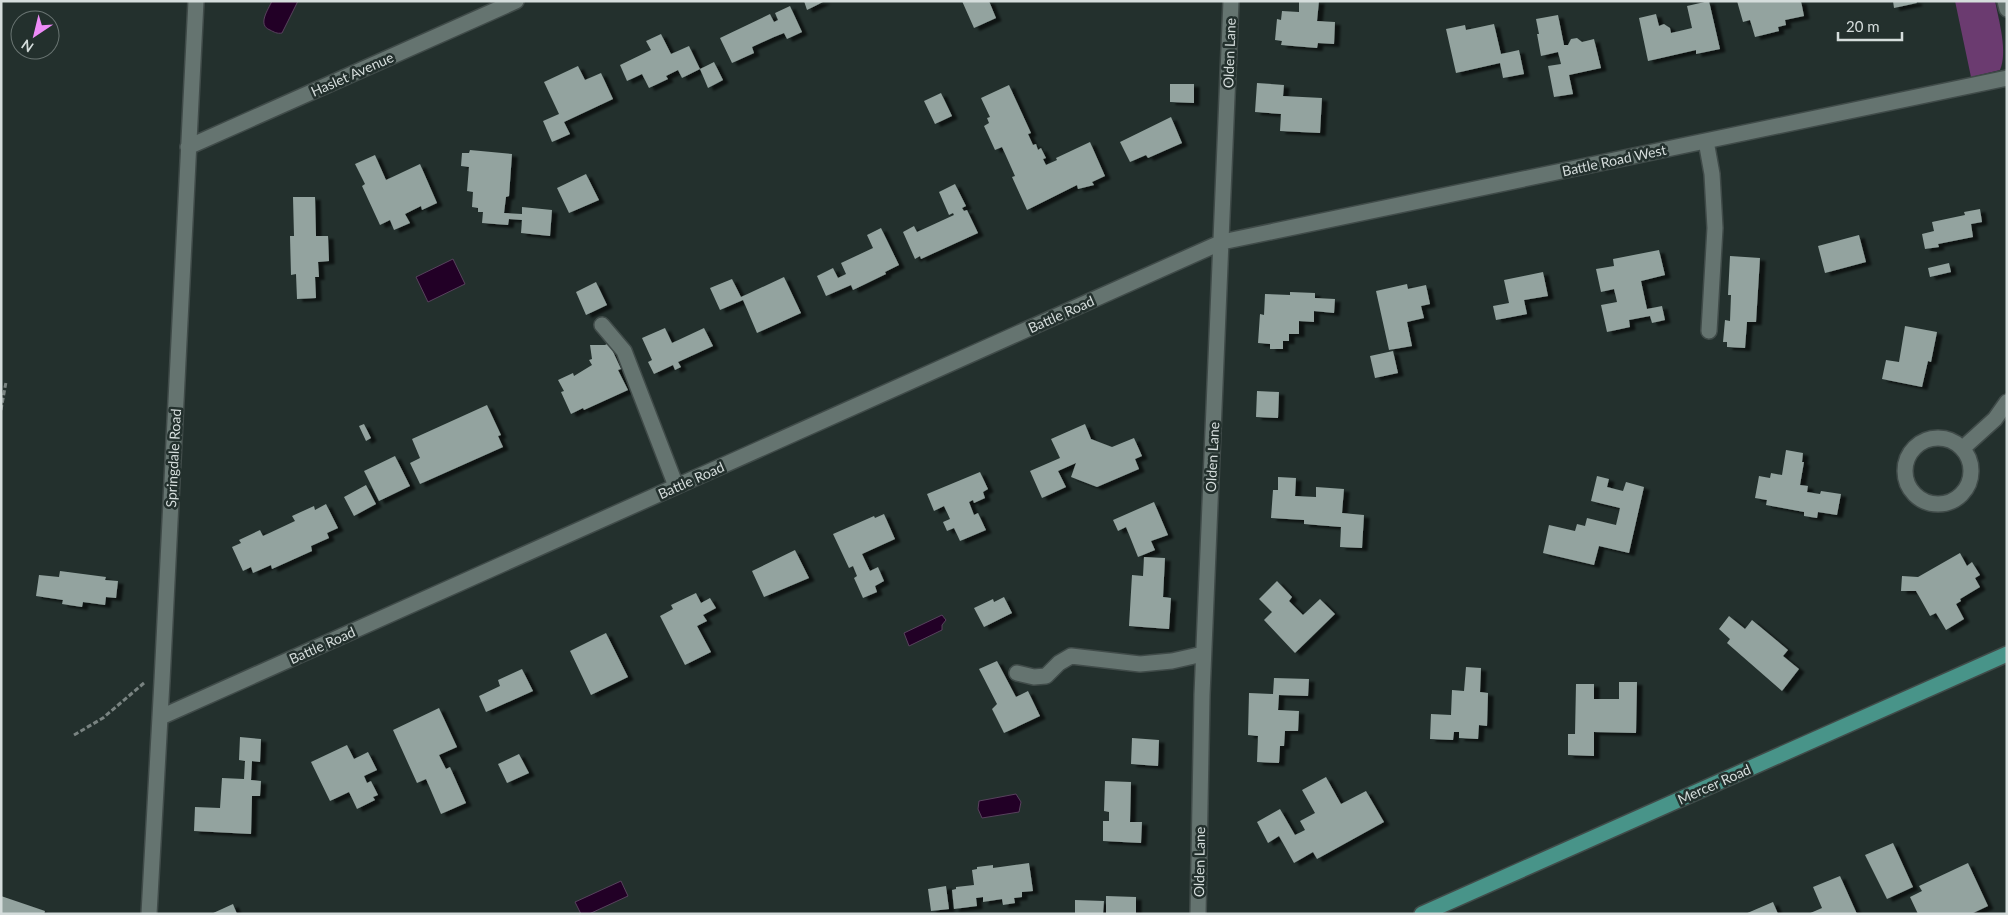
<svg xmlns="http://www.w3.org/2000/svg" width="2008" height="915" font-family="Lato,sans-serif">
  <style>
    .green { fill: #6b3b70 }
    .water { fill: #220026; stroke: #58425d }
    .building { fill: #93a39f; filter: url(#shadow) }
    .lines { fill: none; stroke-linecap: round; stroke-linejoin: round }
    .minor-casing { stroke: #404b49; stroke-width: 18 }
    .major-casing { stroke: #404b49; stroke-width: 18 }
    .path { stroke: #798381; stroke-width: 3; stroke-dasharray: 5 2.5; stroke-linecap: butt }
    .minor { stroke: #657470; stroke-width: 15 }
    .major { stroke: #489489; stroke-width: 15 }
    .labels { text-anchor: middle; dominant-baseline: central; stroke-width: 5; stroke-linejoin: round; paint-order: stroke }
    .street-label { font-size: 14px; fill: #d5dddc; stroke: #23302d }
  </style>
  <defs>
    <filter id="shadow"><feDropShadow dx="5.5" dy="3" stdDeviation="1" flood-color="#0009"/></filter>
  </defs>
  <rect width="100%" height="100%" fill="#23302d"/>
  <path class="green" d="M1955,1H1995C1999,21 2008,52 2000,70L1971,77Z"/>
  <path class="water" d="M272,1H298L282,33C277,34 274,32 270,30C257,25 268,10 272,1Z
    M453,259L465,284L428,302L416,277Z
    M942,615L946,620L942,625V630L909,646L904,633Z
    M1016,794L1021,802L1019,812L982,818L978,809L979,801Z
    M621,881L628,896L589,914H581L575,902Z"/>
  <path class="building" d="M804,1H825L807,10Z
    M962,1H989L996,18L974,28Z
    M1299,1H1319L1317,21L1335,22L1334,44L1318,43L1317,48L1281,45L1282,41L1275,40L1277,19L1281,20L1282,11L1299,12Z
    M1709,1L1720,49L1696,54V50L1648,61L1639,18L1656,14L1659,26L1664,24L1670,28L1671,33L1692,28L1687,6Z
    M1737,1H1801L1804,16L1785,20L1786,25L1778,27L1779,31L1755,37L1750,20L1743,22Z
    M1893,1H1916L1917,3L1894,8Z
    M790,6L802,32L787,39L784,33L774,37L752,47L754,53L732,63L720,38L770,14L774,22L778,20L775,13Z
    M1558,15L1564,45H1568L1571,39L1577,38L1582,42L1594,39L1601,68L1569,75L1573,94L1554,97L1548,66L1561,64L1558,52L1541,56L1537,34H1539L1536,19Z
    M1494,24L1501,54L1519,50L1524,74L1503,78L1500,63L1456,73L1446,29L1465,25L1466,30Z
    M661,34L671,54L689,46L700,69L682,78L678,70L666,76L668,79L649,88L642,74L627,81L620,65L651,50L646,41Z
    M714,62L723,80L708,88L700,69Z
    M578,66L585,80L601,73L613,99L564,122L570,134L552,142L543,121L559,114L544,82Z
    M1257,83L1284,85L1283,96L1322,98L1320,133L1280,131L1281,114L1255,112Z
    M1170,84H1194V103L1170,102Z
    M1009,85L1031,133L1028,134L1033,145L1036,144L1038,150L1041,148L1046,158L1043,159L1046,165L1057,160L1056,158L1090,142L1105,176L1092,182L1094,185L1078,189L1077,185L1027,210L1012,177L1015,176L1002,147L995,150L984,126L989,123L987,118L990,117L981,98Z
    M941,93L952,116L935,124L924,101Z
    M1171,117L1182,143L1148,158L1146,155L1130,162L1120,142Z
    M470,150L512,154L509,196L506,197L504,213L522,214V207L552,210L550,236L521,233L522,220L509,219L508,225L482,223L483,212H478V208L472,207L473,192L467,191L469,167L461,166L462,153H469Z
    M375,155L386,180L420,164L437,203L422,210L421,206L405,214L410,223L394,230L390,220L380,225L362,186L365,184L355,164Z
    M586,174L599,200L569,213L557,188Z
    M955,184L966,206L962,208L964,211L967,210L978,233L921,259L920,256L915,259L903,232L914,226L917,232L954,215L953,213L949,215L939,192Z
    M293,197H315L316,236H328L329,261L318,262L319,277H315L316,298L297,299L296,274L291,275L290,236H294Z
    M1980,209L1982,222L1971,224L1973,237L1938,244L1939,247L1925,249L1922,234L1934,231L1932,222L1965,215L1964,212Z
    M881,228L899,265L885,272L886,274L853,290L851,285L826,296L817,276L833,268L838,278L846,274L841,263L873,248L867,235Z
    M1859,235L1866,262L1825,273L1818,246Z
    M1659,250L1665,275L1641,281L1647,309L1662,306L1665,320L1652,323L1650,316L1629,320L1630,327L1607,332L1601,305L1617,302L1614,289L1601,292L1596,269L1614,266L1613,259Z
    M1730,256L1760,258L1756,322H1747L1745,348L1727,347V342H1723L1725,320L1730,321L1731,295H1728Z
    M1949,263L1951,272L1930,277L1928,268Z
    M1543,272L1548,296L1524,300L1527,314L1496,320L1493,306L1509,303L1504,280Z
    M784,277L801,313L757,333L743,300L720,310L710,288L732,279L741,297Z
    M596,282L607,305L586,315L576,292Z
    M1407,284L1408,289L1426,285L1430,304L1421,306L1424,318L1407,322L1412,346L1389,350L1376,291Z
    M1290,292L1315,293V298L1335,299L1334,313L1314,311V322L1299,321V334H1289V341H1283V349H1270V344L1258,343L1260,314L1264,315L1265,294L1290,295Z
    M1905,326L1937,332L1931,362L1928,361L1922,387L1882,379L1886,360L1899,362Z
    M665,328L672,343L704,328L713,346L678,362L681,367L675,370L673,365L654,374L648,362L652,360L642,338Z
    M609,343L621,369L618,370L628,390L584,410L583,408L571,414L561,392L564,391L558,380L573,373L574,376L592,365L589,360L592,359L590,345H605Z
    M1393,351L1398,373L1375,378L1370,356Z
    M1257,391L1279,392L1278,418L1256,417Z
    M487,405L501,435L498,436L503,447L420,484L410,463L420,458L412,439Z
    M364,424L371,438L366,441L359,426Z
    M1085,424L1091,439L1112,447L1134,438L1142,456L1135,459L1139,469L1097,487L1071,477L1076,463L1058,471L1066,487L1042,498L1030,471L1060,458L1051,439Z
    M1786,450L1803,453L1802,462H1804L1800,485L1808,486L1807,492L1820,494L1821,491L1841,494L1837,515L1818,512L1817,518L1804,516V512L1766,505L1767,500L1755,498L1759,476L1770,478L1771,473L1782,475Z
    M395,456L410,486L379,501L364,471Z
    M980,472L988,489L983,492L985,498L974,503L973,500L969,502L974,515L978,513L986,530L960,541L954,528L947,531L943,522L950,519L944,506L934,511L927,494Z
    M1597,476L1609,479L1607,487L1623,491L1626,482L1644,487L1629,553L1599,546L1594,565L1543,553L1549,525L1575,531L1577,524L1585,526L1587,518L1616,525L1620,508L1591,501Z
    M1278,477L1296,478L1295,496L1316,497V487L1344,489L1342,513L1364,515L1362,548L1340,547L1341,527L1304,524V520L1271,518L1273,490H1278Z
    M366,485L376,504L354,516L344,497Z
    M1154,502L1168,535L1151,541L1155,550L1138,557L1126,527L1118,531L1113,520Z
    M326,504L338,528L327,533L329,538L311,546L312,551L272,569L271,565L253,573L251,567L243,571L232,547L241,543L239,540L260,530L263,536L295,521L292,516L314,506L315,510Z
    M884,514L895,539L862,554L870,571L878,567L884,581L875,586L877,592L863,598L854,578L857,576L853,566L849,568L833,534L874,516L875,518Z
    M795,550L809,578L764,597L752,571Z
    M1960,553L1967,566L1972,562L1980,575L1975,578L1980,587L1960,599L1961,601L1956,604L1964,619L1946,630L1936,613L1930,616L1916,591H1901L1902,576L1918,577Z
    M1144,557L1165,558L1163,597L1171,598L1169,629L1129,626L1132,575L1143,576Z
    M60,571L106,577L105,580L118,581L116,598L106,597L105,605L83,602L82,607L62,604L63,600L36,596L39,575L59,577Z
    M1277,581L1292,597L1289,601L1303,615L1320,599L1335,614L1295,653L1264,620L1272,612L1259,599Z
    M696,593L701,603L710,598L716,608L703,615L707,621L697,626L711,652L685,665L660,616L673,609L671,605Z
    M1004,597L1012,613L984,627L974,608L993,599L994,602Z
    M1729,616L1745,629L1752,620L1788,650L1783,656L1799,669L1782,691L1727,643L1730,639L1719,629Z
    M606,633L628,677L591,695L570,651Z
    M997,661L1016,697L1028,691L1040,716L1004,733L992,709L997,704L979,669Z
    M1466,667L1481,668L1480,692L1488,693L1487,726L1479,725L1478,739L1459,738V732H1454L1453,740L1430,739L1431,714L1451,715L1452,690L1464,691Z
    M522,669L533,691L486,712L479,696L500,686L498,680Z
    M1274,678L1309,679L1308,696L1279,695L1278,710L1299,711L1298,731H1285L1284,746H1280L1279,763L1257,762L1258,736L1248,735L1249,693L1273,694Z
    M1619,682H1637L1636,733L1594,732V756L1568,755V734H1575L1576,684H1594V699H1619Z
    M439,708L457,747L439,755L446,769L450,767L466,803L441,814L426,779L417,783L393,730Z
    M240,737L261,739L260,762L252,761L251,780L261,781L260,796H252L251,834L194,831L195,807L220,808L222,778L244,779L245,761L239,760Z
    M1132,738L1159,740L1158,766L1131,764Z
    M347,745L354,759L368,752L377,770L364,776L367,783L371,781L378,795L373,797L375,800L357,809L349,792L330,801L311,762Z
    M519,754L529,773L507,783L498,764Z
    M1326,777L1341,804L1366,791L1384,822L1317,859L1313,852L1294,863L1279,836L1268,843L1257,822L1280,809L1295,835L1305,830L1300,821L1315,813L1302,790Z
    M1105,781L1131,782L1130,822H1142L1141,843L1103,841V821H1109V812L1104,811Z
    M1893,843L1913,887L1887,899L1865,855Z
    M1029,863L1033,891L1022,892V897L1014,898L1015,903L1003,905L1002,899L983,902V897L976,898L977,906L954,909L952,890L956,889V887L974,885L972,870L977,869V867L993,865V868Z
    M1968,863L1988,906L1971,914H1918L1910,897L1922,891L1919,886Z
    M1840,876L1857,914H1808L1822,908L1813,887Z
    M946,886L949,909L931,911L928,889Z
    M1,896L45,911L44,914H1Z
    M1106,896L1136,897V914H1106Z
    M1075,900L1104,901L1103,914H1075Z
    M1773,902L1778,914H1745Z
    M233,904L237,914H211Z"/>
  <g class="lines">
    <defs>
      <path id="minor" d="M2005,1L2007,9
        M1706,141L1712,174L1715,228L1709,331
        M188,147L516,1
        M602,325L624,351L676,486
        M1905 471a33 33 0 1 1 66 0a33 33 0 1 1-66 0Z
        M1963,448L1995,419L2007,402
        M1017,673L1034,677L1046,676L1059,663L1071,656L1140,664L1172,661L1203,654
        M161,717L1222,242L2007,78
        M149,914L162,681L196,1
        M1198,914L1202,695L1231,1"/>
      <path id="major" d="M1422,914L2007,654"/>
    </defs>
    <use href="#minor" class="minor-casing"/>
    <use href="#major" class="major-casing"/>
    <path class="path" d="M1,410L6,382
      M74,735L103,718L144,683"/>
    <use href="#minor" class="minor"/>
    <use href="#major" class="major"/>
  </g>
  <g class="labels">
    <g class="street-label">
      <text transform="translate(1229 53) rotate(-88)">Olden Lane</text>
      <text transform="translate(352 74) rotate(-24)">Haslet Avenue</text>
      <text transform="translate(1614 160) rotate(-12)">Battle Road West</text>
      <text transform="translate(1061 314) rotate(-24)">Battle Road</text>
      <text transform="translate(1212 457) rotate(-87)">Olden Lane</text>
      <text transform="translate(173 458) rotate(-87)">Springdale Road</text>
      <text transform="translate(691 480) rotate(-24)">Battle Road</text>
      <text transform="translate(322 645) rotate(-24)">Battle Road</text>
      <text transform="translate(1714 784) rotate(-24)">Mercer Road</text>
      <text transform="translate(1199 862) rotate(-89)">Olden Lane</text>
    </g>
  </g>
  <rect width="2008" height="915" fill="none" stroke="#d5dddc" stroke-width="5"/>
  <g transform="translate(35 35) rotate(215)"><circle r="24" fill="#23302d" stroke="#6a7573"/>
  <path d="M0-4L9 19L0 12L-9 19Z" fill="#ee8bf8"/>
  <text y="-8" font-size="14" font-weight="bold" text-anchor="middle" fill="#d5dddc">N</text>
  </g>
  <path d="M1838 32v8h64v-8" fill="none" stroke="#d5dddc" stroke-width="2.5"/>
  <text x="1846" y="32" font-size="15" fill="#d5dddc" stroke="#23302d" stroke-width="4" paint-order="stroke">20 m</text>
</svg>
